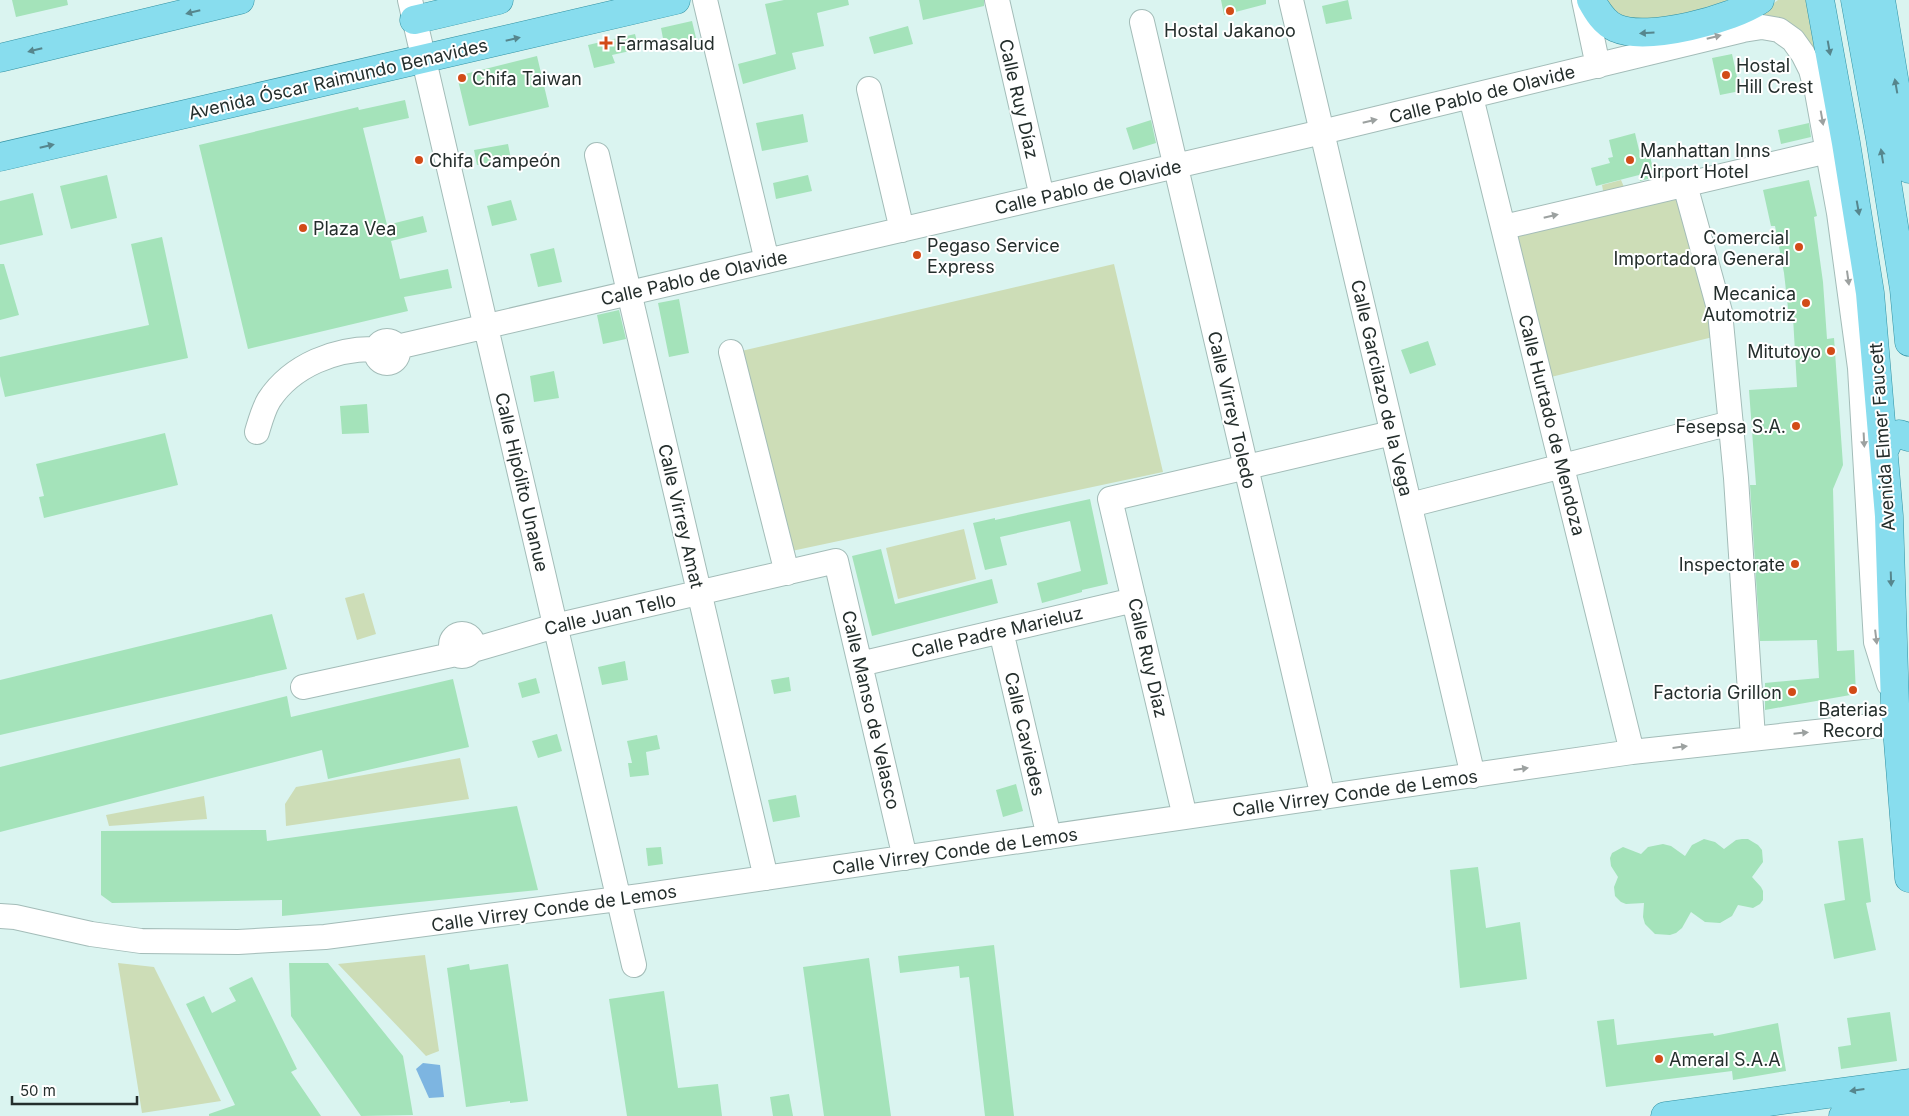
<svg xmlns="http://www.w3.org/2000/svg" width="1909" height="1116" font-family="Inter,sans-serif">
  <style>
    .green { fill: #cdddb7 }
    .water { fill: #7db5e1 }
    .building { fill: #a4e3ba }
    .lines { fill: none; stroke-linecap: round; stroke-linejoin: round }
    .minor-casing { stroke: #a3bcb8; stroke-width: 26 }
    .major-casing { stroke: #3291a2; stroke-width: 29 }
    .minor { stroke: #fff; stroke-width: 24 }
    .major { stroke: #8de; stroke-width: 28 }
    .oneway { fill: #56868d }
    .oneway2 { fill: #9ca1a0 }
    .poi-dot { fill: #d24b17; stroke: #fff; stroke-width: 2 }
    .labels { text-anchor: middle; dominant-baseline: central; stroke-width: 4; stroke-linejoin: round; paint-order: stroke }
    .poi-label { font-size: 18px; fill: #242e2c; stroke: #fff; text-anchor: start }
    .street-label { font-size: 18px; fill: #242e2c; stroke: #fff }
  </style>
  <rect width="100%" height="100%" fill="#daf4f0"/>
  <path class="green" d="M1608,0H1729L1656,23L1626,20L1610,7Z
    M1778,0H1807L1823,84L1800,44L1755,18Z
    M1621,180L1624,187L1604,196L1602,185Z
    M1678,196L1713,337L1551,377L1516,236Z
    M1114,264L1163,472L787,552L737,352Z
    M964,529L976,579L898,599L886,548Z
    M364,593L376,634L357,640L345,598Z
    M460,758L469,799L286,826L285,804L296,787Z
    M204,796L207,819L109,826L106,815Z
    M425,955L439,1051L426,1056L338,964Z
    M118,963L154,967L221,1101L142,1113Z"/>
  <path class="water" d="M423,1063L440,1065L444,1097L429,1098L416,1069Z"/>
  <path class="building" d="M12,0H67L68,5L16,17Z
    M784,0H848L849,5L817,13L824,46L792,53L796,69L743,84L738,64L776,54L765,4Z
    M919,0H984V6L923,20Z
    M1221,0H1266V4L1224,15Z
    M1348,0L1352,19L1326,24L1322,6Z
    M692,21L697,42L665,49L661,28Z
    M908,26L913,44L874,54L869,37Z
    M635,34L639,49L612,55L615,63L594,68L588,45Z
    M1732,54L1740,91L1720,95L1712,58Z
    M537,56L549,107L469,126L457,76Z
    M405,100L409,118L363,128L387,225L423,216L427,232L391,241L400,279L448,269L452,288L404,297L408,311L248,349L199,145L358,107L359,110Z
    M803,114L808,142L762,151L756,123Z
    M1151,120L1156,143L1133,150L1126,128Z
    M1809,123L1811,137L1781,144L1778,130Z
    M1635,133L1639,150L1648,148L1655,177L1640,181L1639,175L1596,186L1591,168L1610,163L1608,158L1613,157L1609,140Z
    M508,144L511,159L477,165L474,150Z
    M107,175L117,218L71,229L60,186Z
    M808,175L812,191L776,199L773,183Z
    M1809,180L1817,216L1814,217L1823,282L1827,339L1834,338L1843,465L1833,489L1837,651L1854,650L1856,694L1765,710V683L1819,678L1817,640L1760,641L1750,485H1756L1749,390L1797,387L1793,317H1789L1784,273L1775,226H1771L1763,190Z
    M33,193L43,235L0,245V201Z
    M511,200L517,220L492,226L487,206Z
    M162,237L188,358L5,397L0,376V357L149,325L131,244Z
    M554,248L562,282L538,287L530,254Z
    M0,264H4L19,315L0,320Z
    M679,299L689,353L669,357L658,303Z
    M619,310L626,339L603,344L597,315Z
    M1428,341L1436,365L1410,374L1401,350Z
    M554,371L559,398L534,402L530,376Z
    M367,404L369,433L342,434L340,406Z
    M165,433L178,485L44,518L39,497L44,496L36,464Z
    M1090,499L1108,584L1082,590V592L1042,603L1037,583L1081,571L1070,521L1000,537L1007,565L985,570L973,523L995,518V520Z
    M881,549L895,604L992,579L998,603L872,636L852,556Z
    M272,614L287,669L0,735V680Z
    M625,661L628,680L602,685L598,667Z
    M789,677L791,691L774,694L771,680Z
    M536,678L540,693L522,698L518,683Z
    M453,679L469,747L328,779L322,750L0,832V767L287,696L291,717Z
    M557,734L562,751L538,758L532,741Z
    M657,735L660,749L646,752L649,775L630,777L628,763H632L627,741Z
    M1016,784L1023,811L1003,817L996,790Z
    M796,795L800,817L773,822L768,800Z
    M517,806L538,890L282,916V900L112,903L101,895V831L266,830L267,841Z
    M1863,838L1871,902L1866,903L1876,950L1834,959L1824,904L1845,900L1838,841Z
    M1704,839L1715,842L1724,849L1736,840L1742,839H1748L1758,845L1762,850L1763,862L1752,877L1761,887L1763,891V900L1760,904L1753,908L1738,905L1732,916L1720,923L1705,922L1691,912L1682,928L1676,933L1670,935L1655,934L1645,924L1643,917L1644,903L1626,904L1621,902L1615,896L1614,887L1618,877L1611,866L1610,858L1612,853L1623,847L1641,854L1648,847L1663,844L1671,846L1685,856L1692,845Z
    M661,847L663,864L648,866L646,848Z
    M1478,867L1486,928L1520,922L1527,979L1460,988L1450,870Z
    M994,945L1014,1116H985L969,977L960,978L959,966L900,973L898,956Z
    M869,958L891,1116H824L803,967Z
    M289,963H328L403,1056L413,1115L361,1116L291,1016Z
    M469,964L470,970L508,964L528,1101L510,1103V1101L466,1107L447,968Z
    M252,977L297,1069L291,1072L321,1116H209V1114L235,1105L186,1004L204,996L212,1013L236,1001L229,988Z
    M664,991L678,1088L718,1084L722,1116H627L609,999Z
    M1890,1012L1897,1061L1841,1069L1838,1047L1851,1045L1847,1018Z
    M1614,1019L1617,1045L1713,1033L1714,1036L1778,1023L1786,1071L1733,1080L1732,1071L1606,1087L1597,1021Z
    M789,1094L793,1116H773L770,1097Z"/>
  <g class="lines">
    <defs>
      <path id="minor" d="M410,0L634,965
        M705,0L767,261
        M997,0L1042,197
        M1291,0L1473,776
        M1584,0L1598,66
        M1142,22L1323,797
        M869,89L902,230
        M1471,97L1632,752
        M597,155L766,878
        M1685,185L1720,312L1736,478L1753,738
        M1504,227L1828,151
        M376 352a11 11 0 1 1 22 0a11 11 0 1 1-22 0Z
        M397,347L1322,132L1743,30L1762,27L1779,30L1793,40L1803,54L1811,70L1817,92L1839,213L1860,368L1876,642L1889,684
        M731,352L787,573
        M257,432C260,422 263,410 269,400C292,365 336,348 376,349
        M1410,505L1731,423
        M1001,631L1049,837
        M451 645a11 11 0 1 1 22 0a11 11 0 1 1-22 0Z
        M473,650L555,626L836,561L905,858
        M860,664L1134,600
        M303,687L456,654
        M1185,817L1110,499L1392,433
        M0,916L15,917L91,934L141,941L238,942L325,937L641,896L1632,752L1909,722"/>
      <path id="major" d="M1591,0C1597,11 1604,23 1616,28C1647,42 1733,19 1760,0
        M1820,0L1846,143L1870,293L1889,516L1895,704L1909,878
        M1855,0L1880,138L1904,289L1909,342
        M1881,0L1909,169
        M414,20L499,0
        M0,58L240,0
        M0,157L676,0
        M1884,451L1889,440L1899,434L1909,437
        M1665,1116L1909,1083
        M1843,1116L1909,1106"/>
    </defs>
    <use href="#minor" class="minor-casing"/>
    <use href="#major" class="major-casing"/>
    <use href="#minor" class="minor"/>
    <use href="#major" class="major"/>
  </g>
  <defs><path id="oneway-solid" d="M-6-.8H1V-3.2L6.5 0L1 3.2V.8H-6Z" transform="scale(1.25)"/></defs>
  <g class="oneway">
    <use href="#oneway-solid" transform="translate(193 12) rotate(166)"/>
    <use href="#oneway-solid" transform="translate(1647 33) rotate(177)"/>
    <use href="#oneway-solid" transform="translate(513 39) rotate(-13)"/>
    <use href="#oneway-solid" transform="translate(1829 48) rotate(80)"/>
    <use href="#oneway-solid" transform="translate(35 50) rotate(166)"/>
    <use href="#oneway-solid" transform="translate(1896 86) rotate(-100)"/>
    <use href="#oneway-solid" transform="translate(47 146) rotate(-13)"/>
    <use href="#oneway-solid" transform="translate(1882 156) rotate(-99)"/>
    <use href="#oneway-solid" transform="translate(1858 208) rotate(80)"/>
    <use href="#oneway-solid" transform="translate(1891 579) rotate(88)"/>
    <use href="#oneway-solid" transform="translate(1857 1090) rotate(172)"/>
  </g>
  <g class="oneway2">
    <use href="#oneway-solid" transform="translate(1714 37) rotate(-14)"/>
    <use href="#oneway-solid" transform="translate(1822 118) rotate(80)"/>
    <use href="#oneway-solid" transform="translate(1370 121) rotate(-13)"/>
    <use href="#oneway-solid" transform="translate(1551 216) rotate(-13)"/>
    <use href="#oneway-solid" transform="translate(1848 278) rotate(82)"/>
    <use href="#oneway-solid" transform="translate(1864 440) rotate(87)"/>
    <use href="#oneway-solid" transform="translate(1876 637) rotate(83)"/>
    <use href="#oneway-solid" transform="translate(1801 733) rotate(-6)"/>
    <use href="#oneway-solid" transform="translate(1680 747) rotate(-7)"/>
    <use href="#oneway-solid" transform="translate(1521 769) rotate(-8)"/>
  </g>
  <g class="poi-dot">
    <circle cx="1230" cy="11" r="5"/>
    <path d="M603.5 35.5h5v5h5v5h-5v5h-5v-5h-5v-5h5z"/>
    <circle cx="1726" cy="75" r="5"/>
    <circle cx="462" cy="78" r="5"/>
    <circle cx="419" cy="160" r="5"/>
    <circle cx="1630" cy="160" r="5"/>
    <circle cx="303" cy="228" r="5"/>
    <circle cx="1799" cy="247" r="5"/>
    <circle cx="917" cy="255" r="5"/>
    <circle cx="1806" cy="303" r="5"/>
    <circle cx="1831" cy="351" r="5"/>
    <circle cx="1796" cy="426" r="5"/>
    <circle cx="1795" cy="564" r="5"/>
    <circle cx="1853" cy="690" r="5"/>
    <circle cx="1792" cy="692" r="5"/>
    <circle cx="1659" cy="1059" r="5"/>
  </g>
  <g class="labels">
    <g class="poi-label">
      <text x="1230" y="30" text-anchor="middle">Hostal Jakanoo</text>
      <text x="616" y="43">Farmasalud</text>
      <text x="1736" y="65">Hostal<tspan x="1736" dy="21">Hill Crest</tspan></text>
      <text x="472" y="78">Chifa Taiwan</text>
      <text x="1640" y="150">Manhattan Inns<tspan x="1640" dy="21">Airport Hotel</tspan></text>
      <text x="429" y="160">Chifa Campeón</text>
      <text x="313" y="228">Plaza Vea</text>
      <text x="1789" y="237" text-anchor="end">Comercial<tspan x="1789" dy="21">Importadora General</tspan></text>
      <text x="927" y="245">Pegaso Service<tspan x="927" dy="21">Express</tspan></text>
      <text x="1796" y="293" text-anchor="end">Mecanica<tspan x="1796" dy="21">Automotriz</tspan></text>
      <text x="1821" y="351" text-anchor="end">Mitutoyo</text>
      <text x="1786" y="426" text-anchor="end">Fesepsa S.A.</text>
      <text x="1785" y="564" text-anchor="end">Inspectorate</text>
      <text x="1782" y="692" text-anchor="end">Factoria Grillon</text>
      <text x="1853" y="709" text-anchor="middle">Baterias<tspan x="1853" dy="21">Record</tspan></text>
      <text x="1669" y="1059">Ameral S.A.A</text>
    </g>
    <g class="street-label">
      <text transform="translate(338 79) rotate(-13)">Avenida Óscar Raimundo Benavides</text>
      <text transform="translate(1482 94) rotate(-14)">Calle Pablo de Olavide</text>
      <text transform="translate(1019 99) rotate(77)">Calle Ruy Díaz</text>
      <text transform="translate(1088 187) rotate(-13)">Calle Pablo de Olavide</text>
      <text transform="translate(694 278) rotate(-13)">Calle Pablo de Olavide</text>
      <text transform="translate(1382 388) rotate(77)">Calle Garcilazo de la Vega</text>
      <text transform="translate(1232 410) rotate(77)">Calle Virrey Toledo</text>
      <text transform="translate(1552 425) rotate(76)">Calle Hurtado de Mendoza</text>
      <text transform="translate(1882 437) rotate(-94)">Avenida Elmer Faucett</text>
      <text transform="translate(522 482) rotate(77)">Calle Hipólito Unanue</text>
      <text transform="translate(681 516) rotate(77)">Calle Virrey Amat</text>
      <text transform="translate(610 614) rotate(-13)">Calle Juan Tello</text>
      <text transform="translate(997 632) rotate(-13)">Calle Padre Marieluz</text>
      <text transform="translate(1148 658) rotate(77)">Calle Ruy Díaz</text>
      <text transform="translate(871 710) rotate(77)">Calle Manso de Velasco</text>
      <text transform="translate(1025 734) rotate(77)">Calle Caviedes</text>
      <text transform="translate(1355 793) rotate(-8)">Calle Virrey Conde de Lemos</text>
      <text transform="translate(955 851) rotate(-8)">Calle Virrey Conde de Lemos</text>
      <text transform="translate(554 908) rotate(-8)">Calle Virrey Conde de Lemos</text>
    </g>
  </g>
  <path d="M12 1096v8h125v-8" fill="none" stroke="#242e2c" stroke-width="2.5"/>
  <text x="20" y="1096" font-size="15" fill="#242e2c" stroke="#ffffff" stroke-width="4" paint-order="stroke">50 m</text>
</svg>
